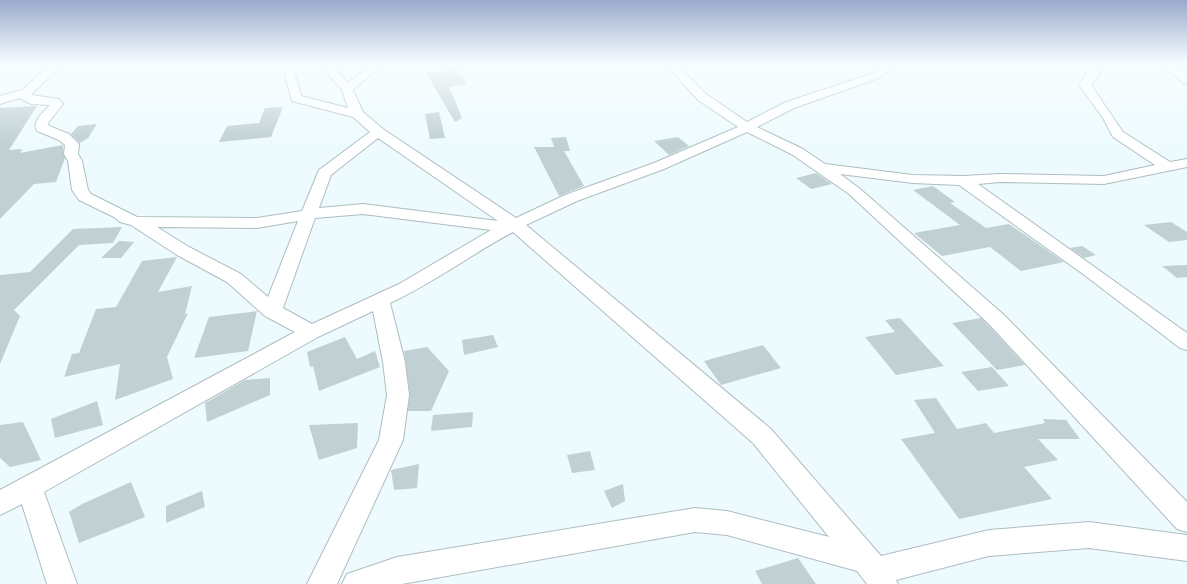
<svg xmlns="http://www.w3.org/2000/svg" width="1187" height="584" font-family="'DejaVu Sans',sans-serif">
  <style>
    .building { fill: #c0d0d3 }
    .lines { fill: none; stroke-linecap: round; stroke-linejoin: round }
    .minor-casing { stroke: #adbdc0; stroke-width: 2 }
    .minor { fill: #fff; fill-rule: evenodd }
  </style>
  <rect width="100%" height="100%" fill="#eefbfe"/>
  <path class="building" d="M457,70L467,84L449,87L462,118L455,122L426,73Z
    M37,106L9,150L22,149L20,153L63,145V154L65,158L56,182L34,184L0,219V108Z
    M283,107L271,137L219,142L227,126L259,123L265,108Z
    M439,112L445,138L430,139L425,114Z
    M97,124L88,138L80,143L71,134L78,126Z
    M566,137L570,151H564L584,186L559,196L534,147H554L551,138Z
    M678,137L689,146L669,155L654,141Z
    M816,173L832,184L811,189L796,178Z
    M933,186L955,202L950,203L986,228L1009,224L1064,262L1021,271L990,247L942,256L914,233L960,225L913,190Z
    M1171,222L1187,232V240L1169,242L1144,225Z
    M122,227L113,243L79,245L14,310L20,316L0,364V275L30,272L73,229Z
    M119,241L134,242L121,258H101Z
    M1082,246L1096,255L1084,258L1070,248Z
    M177,257L158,292L192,286L185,314L188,313L167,357L173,379L115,400L120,364L64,377L72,354L79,353L96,309L116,307L142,261Z
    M1187,265V277L1177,278L1162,266Z
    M257,311L248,351L194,358L209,317Z
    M900,318L944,366L896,375L865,337L895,332L885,320Z
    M981,318L989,326L1025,365L997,370L952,323Z
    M493,335L498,347L464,355L462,340Z
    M345,337L357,359L375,351L380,367L319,391L313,366L310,367L307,352Z
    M763,345L781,368L721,385L704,361Z
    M427,347L449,371L431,411H408L410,395L404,351Z
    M992,367L1009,386L978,391L961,372Z
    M270,378V395L207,422L205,403L245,380Z
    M936,398L957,429L986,423L994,433L1045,423L1043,419L1066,420L1080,439H1038L1058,460L1024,467L1052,499L959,519L901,439L935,433L914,400Z
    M97,401L103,425L55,438L51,419Z
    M473,412L472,427L431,431L433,415Z
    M23,422L41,460L10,467L0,458V425Z
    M358,423L357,448L319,460L309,425Z
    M590,451L595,470L572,473L567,455Z
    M419,464L417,488L394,490L391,470Z
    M131,482L145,517L79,543L69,512L82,504Z
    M623,484L625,501L612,508L604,491Z
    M202,491L205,507L166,523V506Z
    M798,558L816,584H762L755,571Z"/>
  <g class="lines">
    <defs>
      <path id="minor" d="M51,64H62L31,95L59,99L63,104L48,123L49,126L69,134L79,144L78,154L82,161L88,190L91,194L137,217L257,218L302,211L319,170L370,132L353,117L292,101L282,64H292L301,96L348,108L342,90L319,64H330L348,83L372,64H383L353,90L363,112L383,129L516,218L565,195L654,163L738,127L698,100L665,64H676L706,94L747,122L786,102L871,74L887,64H899L879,78L794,108L757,127L803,149L825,164L913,175L963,176L1000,174L1104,176L1155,165L1113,137L1103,118L1079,85L1087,74L1077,64H1088L1100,74L1091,85L1123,132L1170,162L1187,159V167L1104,184L1000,182L978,184L1187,333V350L1180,348L1083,274L959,185L913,183L840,174L859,188L1004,315L1187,502V532L1177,529L990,325L849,194L793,155L747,132L664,169L577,201L526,225L771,429L881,556L989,530L1089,522L1187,535V561L1089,548L989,556L896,580L898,584H867L857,571L727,535L695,532L402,584H342L347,574L397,557L695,508L727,511L829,537L753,443L513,232C472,254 433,283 390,303L405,362L409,395L403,440L337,584H307L379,440L387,395L383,362L373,311L318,337L44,492L77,584H47L22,504L0,515V490L295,332L265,316L227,282L177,255L131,225L120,222L114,217L79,200L72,190L68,161L64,154L65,145L59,140L37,131C31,122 44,112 50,105L31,104L20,98L0,104V96L22,90ZM378,138L498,221L363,204L319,208L331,175ZM363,214L491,230L399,284L312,324L283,308L315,218ZM298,221L268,297L241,274L189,247L157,227L257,228Z
        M1163,64H1174L1187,75V84L1183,83Z"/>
    </defs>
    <use href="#minor" class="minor-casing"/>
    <use href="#minor" class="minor"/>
  </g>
  <linearGradient id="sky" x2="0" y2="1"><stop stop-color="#9aaacd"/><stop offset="0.44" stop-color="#f7fdff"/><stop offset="1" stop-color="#f7fdff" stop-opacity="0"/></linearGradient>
  <rect width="1187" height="145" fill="url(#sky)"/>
</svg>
